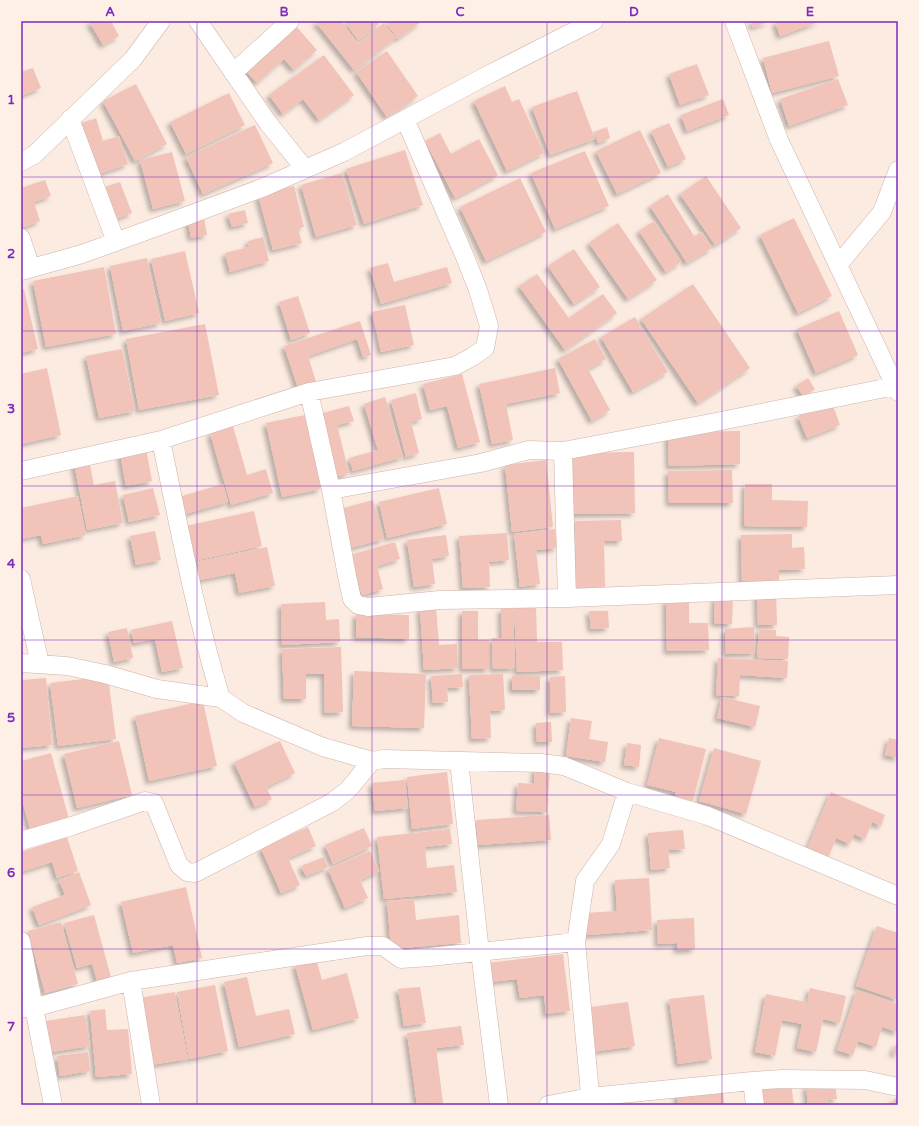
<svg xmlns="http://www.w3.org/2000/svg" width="919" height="1126" font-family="'Varela Round',sans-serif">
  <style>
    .building { fill: #f1c3b9; filter: url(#shadow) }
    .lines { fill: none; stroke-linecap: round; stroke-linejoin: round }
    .minor-casing { stroke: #ceb3ab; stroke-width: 19 }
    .minor { stroke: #fff; stroke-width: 18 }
    .grid { fill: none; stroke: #7b2cbf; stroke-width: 1; stroke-opacity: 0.55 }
    .neatline { fill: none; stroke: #7b2cbf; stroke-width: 1.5 }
    .grid-label { font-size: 13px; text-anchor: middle; font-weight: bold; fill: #7b2cbf }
  </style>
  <defs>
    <filter id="shadow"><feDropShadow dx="-3.5" dy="3.5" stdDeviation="2" flood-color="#0004"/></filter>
  </defs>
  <rect width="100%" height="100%" fill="#fcebe1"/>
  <path class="building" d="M89,21H111L119,36L103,45Z
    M315,21H341L358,43L384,23L396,38L354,70Z
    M344,21H376L379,24L358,40Z
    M385,21H422L398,39Z
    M751,21H771L753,27Z
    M775,21H821L780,36Z
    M295,25L317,50L294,70L284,59L257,83L244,69Z
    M829,41L839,76L772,93L763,58Z
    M387,51L418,96L387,117L356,72Z
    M324,55L354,95L319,120L303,99L283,114L269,95Z
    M697,64L709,95L680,105L669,74Z
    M33,68L41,88L21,96V72Z
    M838,79L848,105L789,126L780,99Z
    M136,84L167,144L135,161L103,101Z
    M505,86L512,102L519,99L544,153L507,171L474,101Z
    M577,91L595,139L550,155L532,107Z
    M229,93L245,125L186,154L170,122Z
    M723,99L729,115L687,131L681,115Z
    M96,118L103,141L119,136L128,164L96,175L79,124Z
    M669,123L686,159L668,167L651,131Z
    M255,125L273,163L203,194L186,157Z
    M607,127L610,138L598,143L594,132Z
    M640,130L661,173L617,194L596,151Z
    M440,133L451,154L479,139L498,175L455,198L425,141Z
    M405,150L423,205L364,224L346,169Z
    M585,151L609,206L555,229L531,173Z
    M172,152L185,201L153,209L140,160Z
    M342,173L357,225L316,237L301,185Z
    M706,176L741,228L715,245L680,194Z
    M520,178L546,232L486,261L460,207Z
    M45,180L51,196L34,202L40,221L24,227L21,219V188Z
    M120,182L132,213L113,220L102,188Z
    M294,186L304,227L298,228L302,243L273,250L258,195Z
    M668,194L694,236L702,232L712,248L687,263L650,206Z
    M245,210L248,223L232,227L228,214Z
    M204,218L207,235L191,238L188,221Z
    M794,218L832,296L798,313L760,235Z
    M654,221L681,262L666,272L639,231Z
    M618,223L657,280L628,299L589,243Z
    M263,237L269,261L230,272L225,253L249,247L248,241Z
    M574,249L600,287L574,304L548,266Z
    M185,251L199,313L165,321L151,259Z
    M147,258L161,323L123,331L110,266Z
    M388,263L394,282L447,267L452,283L381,304L370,268Z
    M104,267L116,334L46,347L33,281Z
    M537,274L569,318L603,294L617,313L565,350L519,286Z
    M693,284L750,368L698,403L641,319Z
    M24,289L38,349L21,353V290Z
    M298,296L310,333L291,340L279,302Z
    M405,305L414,345L381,352L372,312Z
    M839,311L858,355L816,373L797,329Z
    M635,317L668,372L633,392L601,337Z
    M360,321L371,355L363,357L357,339L308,356L316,382L298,388L284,346Z
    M205,324L219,395L139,410L126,339Z
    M595,339L606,359L588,369L610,410L592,421L558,359Z
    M122,349L135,411L99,418L86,356Z
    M47,368L61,435L21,444V374Z
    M555,368L560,393L506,404L513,440L492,444L479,384Z
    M462,374L480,442L458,448L447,406L430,410L423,384Z
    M808,378L815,389L804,397L796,386Z
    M416,393L422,419L411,422L419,453L406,457L391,400Z
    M385,397L403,457L353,471L349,458L378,450L364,404Z
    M832,403L840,425L807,438L798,416Z
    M349,406L354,421L337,425L349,473L332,478L316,415Z
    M305,415L321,489L282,497L266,423Z
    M233,426L247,475L266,469L273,493L231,505L210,433Z
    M740,431V464L669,466L668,432Z
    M146,448L152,481L126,486L120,453Z
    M634,452L635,513L570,514V453Z
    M89,460L94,485L115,481L123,523L87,530L74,463Z
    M546,460L553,527L512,532L505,465Z
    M732,470L733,503H669L668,471Z
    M223,484L228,502L185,514L179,497Z
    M745,484H772V500L808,501L807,527L744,526Z
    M153,488L160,515L129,522L123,495Z
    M439,488L447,524L387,538L379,502Z
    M78,496L86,535L43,544L41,535L21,539V508Z
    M373,500L384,539L350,548L340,509Z
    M254,511L262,546L194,561L186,526Z
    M621,520L622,541H604L605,589L576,590L575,521Z
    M555,529L557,548L536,550L540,584L520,587L514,534Z
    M155,531L161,560L136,565L130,536Z
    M507,533L509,560L489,562L490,587L463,588L459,536Z
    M792,534V548L804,547L805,569L779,570V581L742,583L741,535Z
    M446,535L449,556L432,559L435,584L414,587L407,540Z
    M395,542L400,559L377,566L383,589L362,595L350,555Z
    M267,547L275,586L239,593L235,573L195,581L191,563Z
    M757,593H776L777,625H758Z
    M715,597H733L732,624L714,623Z
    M666,600H689V623H708L709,650L667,651Z
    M325,602L326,620L339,619L340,642L282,645L281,604Z
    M536,605L537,642H562L563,670L517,672L514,606Z
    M436,607L439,645L457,644L458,668L424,670L420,608Z
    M513,608L515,668L493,669L492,638H502L501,609Z
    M462,611H478V640H489V669H462Z
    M589,611H608L609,628L591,629Z
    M356,614L409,615V639L356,637Z
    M172,621L183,668L162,672L155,639L134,643L131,630Z
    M754,627L755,653L726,654L725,629Z
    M127,628L133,658L114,662L108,632Z
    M759,629L776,630V636L789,637L788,659L757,658Z
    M341,647L343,712L325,713L324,674H306V699H284L282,649Z
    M718,658L788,661L787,678L740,675L739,696L716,695Z
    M354,671L426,674L424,728L352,726Z
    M462,674L463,687L447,688L448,702L433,703L431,676Z
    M503,674L505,710L490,711L491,738L472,739L469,675Z
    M108,676L116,739L58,746L50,683Z
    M512,676H540V690H512Z
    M565,676L566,712L550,713V677Z
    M46,678L52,745L21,748V680Z
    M722,697L760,706L755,727L717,718Z
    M203,701L217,766L149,781L135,716Z
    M571,718L592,721L589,739L608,742L605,762L566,756Z
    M551,722L552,742H537L536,723Z
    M659,738L706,749L693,801L675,797L676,792L647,785Z
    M889,738L898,740V758L885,755Z
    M119,741L132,795L77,808L64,754Z
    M280,741L295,773L266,787L272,799L255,807L234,762Z
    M627,743L641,745L639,767L624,765Z
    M714,748L761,761L746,814L699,801Z
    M51,753L69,819L30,829L21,796V761Z
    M535,768L550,769L547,812L516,811L518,783L534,784Z
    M447,772L453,824L412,829L407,777Z
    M405,780L408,808L375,811L372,783Z
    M831,792L885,815L881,826L872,822L865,839L854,834L850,844L836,838L827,861L806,852Z
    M549,815L551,840L478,845L476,820Z
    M308,827L316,846L288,858L300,885L281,893L261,848Z
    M364,828L372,846L333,864L325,845Z
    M450,829L452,844L425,847L427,868L454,865L457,892L384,899L377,837Z
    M683,830L685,849L668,850L670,868L651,870L648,833Z
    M67,837L78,871L57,878L52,862L21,872V852Z
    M370,851L379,871L360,880L368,898L345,908L328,869Z
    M324,857L328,867L306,876L301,866Z
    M79,872L91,905L39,925L32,907L65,895L59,880Z
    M649,878L652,930L587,935L585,913L617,911L615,880Z
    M186,887L202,958L177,963L173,945L133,953L121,902Z
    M414,899L416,920L459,915L461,943L391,949L387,901Z
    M94,915L111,977L97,981L92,964L77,968L64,923Z
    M694,918L695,949L677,950V943L658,944L657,920Z
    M61,922L78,984L45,993L28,931Z
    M877,926L898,933V1000L856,986Z
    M563,954L570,1011L546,1014L544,995L520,998L517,979L489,982L487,963Z
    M316,959L322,980L347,973L359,1018L313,1030L295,965Z
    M247,977L256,1016L289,1009L295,1034L239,1047L224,982Z
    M215,985L228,1051L189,1059L177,992Z
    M420,987L426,1023L404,1026L398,989Z
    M810,988L846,996L840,1023L823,1019L816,1052L797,1048L802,1024L782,1020L775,1056L755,1052L766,994L806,1002L804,1017Z
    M857,990L898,1004V1032L882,1027L876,1047L858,1041L853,1055L837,1050Z
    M175,992L188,1059L151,1065L139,998Z
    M704,995L712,1059L678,1064L669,999Z
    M628,1002L635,1046L591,1052L584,1008Z
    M105,1009L107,1030L128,1029L132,1074L96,1077L90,1011Z
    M85,1015L90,1046L51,1052L46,1021Z
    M461,1026L464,1045L436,1048L443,1103L417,1105L407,1033Z
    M898,1041V1055L892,1052Z
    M88,1052L90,1071L60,1076L57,1056Z
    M835,1083L837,1099L828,1100L829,1105H808L806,1086Z
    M791,1084L794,1105H763L761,1087Z
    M723,1090L724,1105H678L677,1093Z
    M895,1098L898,1100V1105H891Z"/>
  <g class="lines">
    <defs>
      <path id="minor" d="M198,21L268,123L305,169
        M734,21L779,140L898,392
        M233,73L290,21
        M70,119L116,242
        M21,162L34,155L133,59L161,21
        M21,238L31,268
        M838,265L882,212L898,170
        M21,271L82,254L165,224L262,188L344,152L482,78L594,21
        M309,392L331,490L347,576L352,599L358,605L368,607L440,600L567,598L898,585
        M161,440C179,527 195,613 221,698
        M563,451L567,598
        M21,471L161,440L309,392L455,366L472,357L485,348L489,326L478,290L465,257L405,119
        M331,490L481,463L529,450L563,451L716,422L895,386
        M21,579L40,664
        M21,663L67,666L105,674L157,689L221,698L243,713L323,747L372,761
        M459,761L480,952L499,1105
        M21,841L72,826L145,801L154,803L179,865L187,872L195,873L331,803L348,790L372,761L384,759L542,763L564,766L627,792L708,816L898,896
        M21,941L53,1105
        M131,981L151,1105
        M21,1008H33L131,981L367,946H383L401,959L430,957L576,942
        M752,1081L755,1105
        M548,1105L590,1097L752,1081L782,1079L865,1080L898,1087
        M591,1105L576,942L585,881L611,844L627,792"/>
    </defs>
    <use href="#minor" class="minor-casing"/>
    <use href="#minor" class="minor"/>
  </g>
  <path class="grid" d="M197,21V1105M372,21V1105M547,21V1105M722,21V1105M21,177H898M21,331H898M21,486H898M21,640H898M21,795H898M21,949H898"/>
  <rect width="919" height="1126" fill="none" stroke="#fff0e7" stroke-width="44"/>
  <rect x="22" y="22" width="875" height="1082" class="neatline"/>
  <g class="grid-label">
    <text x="110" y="16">A</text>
    <text x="284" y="16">B</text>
    <text x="460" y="16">C</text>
    <text x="634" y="16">D</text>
    <text x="810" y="16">E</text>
    <text x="11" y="104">1</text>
    <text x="11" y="258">2</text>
    <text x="11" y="413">3</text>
    <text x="11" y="568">4</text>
    <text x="11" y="722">5</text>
    <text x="11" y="877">6</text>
    <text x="11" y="1031">7</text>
  </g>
</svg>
